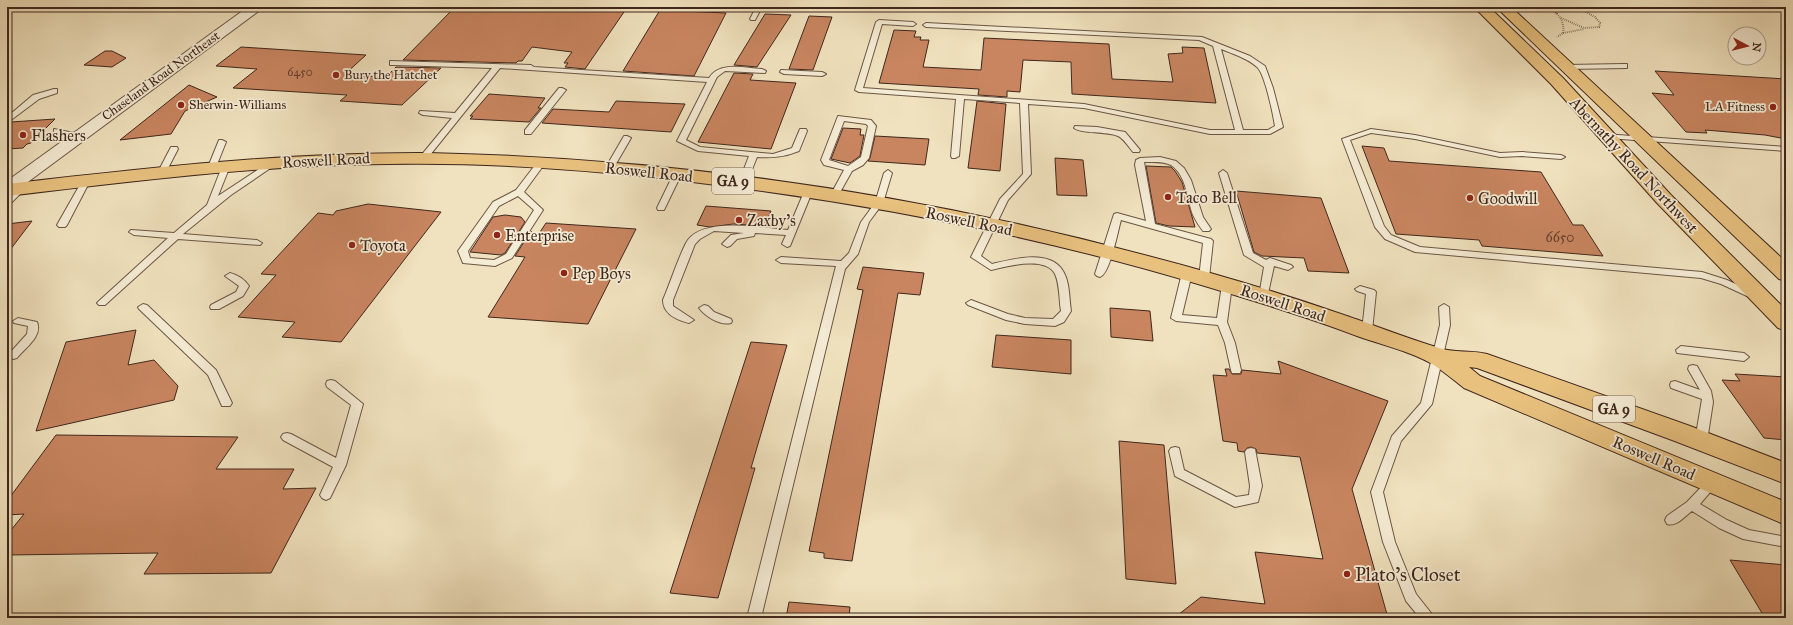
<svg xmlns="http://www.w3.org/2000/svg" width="1793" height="625" font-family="'IM FELL Great Primer',serif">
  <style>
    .building { fill: #c88560; stroke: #3f271d }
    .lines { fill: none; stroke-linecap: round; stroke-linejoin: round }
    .lane-casing { stroke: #6b5645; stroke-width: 2 }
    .street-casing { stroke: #6b5645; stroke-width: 2 }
    .primary-casing { stroke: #3f271d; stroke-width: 2 }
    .path { stroke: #3f271d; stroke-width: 2; stroke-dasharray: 0.5 1.5; stroke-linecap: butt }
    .lane { fill: #f5ecd5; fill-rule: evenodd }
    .street { fill: #f5ecd5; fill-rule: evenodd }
    .primary { fill: #e8c17f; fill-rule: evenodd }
    .poi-dot { fill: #8f2418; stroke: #f5ecd5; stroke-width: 1.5 }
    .labels { text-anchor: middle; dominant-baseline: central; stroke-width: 3.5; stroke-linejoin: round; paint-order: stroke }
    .far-number-label { font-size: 12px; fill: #613e2e }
    .far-poi-label { font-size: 13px; fill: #3f271d; stroke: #f5ecd5; text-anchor: start }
    .far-street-label { font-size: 13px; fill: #3f271d; stroke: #f5ecd5 }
    .number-label { font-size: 14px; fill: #613e2e }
    .shield { fill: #f5ecd5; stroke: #766254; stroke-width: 1 }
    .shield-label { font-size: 15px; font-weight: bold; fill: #3f271d }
    .poi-label { font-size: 16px; fill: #3f271d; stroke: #f5ecd5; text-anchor: start }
    .street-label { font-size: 16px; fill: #3f271d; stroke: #f5ecd5 }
    .near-poi-label { font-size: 19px; fill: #3f271d; stroke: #f5ecd5; text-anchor: start }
  </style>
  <rect width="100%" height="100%" fill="#f0e2be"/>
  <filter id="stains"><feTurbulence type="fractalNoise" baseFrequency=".005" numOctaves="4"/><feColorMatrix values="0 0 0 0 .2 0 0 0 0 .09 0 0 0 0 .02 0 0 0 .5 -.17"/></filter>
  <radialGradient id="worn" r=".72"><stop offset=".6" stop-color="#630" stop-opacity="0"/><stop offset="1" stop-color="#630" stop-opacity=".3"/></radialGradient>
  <path class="building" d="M455,7H587L626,9L585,69L565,67L568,63H564L572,52L532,47L522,61H518L516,63L403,60Z
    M660,10L726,13L694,76L623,71Z
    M765,14L791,15L757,67L734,65Z
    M809,16L832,17L813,70L789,69Z
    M894,30L916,31L914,37H921L920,40H929L923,67L981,70L984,38L1109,44L1112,79L1173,82L1168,54L1183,53L1182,47L1204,48L1216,103L1072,94L1071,62L1023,60L1020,92L1007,91V97L978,95L979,89L879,83Z
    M241,47L366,55L344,75L386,77L396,67L441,68L402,105L340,101L347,95L233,88L257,69L216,66Z
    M105,51H112L126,58L112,67L84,65Z
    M1655,71L1786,79V139L1765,135L1705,130L1707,133L1686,132L1652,93L1674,95Z
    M734,73L753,74L750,80L796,83L771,149L698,142Z
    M189,85L217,97L185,111L171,134L120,140Z
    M489,94L545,98L538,108H541L529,122L470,119L473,116H470Z
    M616,101L685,104L671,132L542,123L553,109L609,112Z
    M977,101L1006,104L1000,171L968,168Z
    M55,119L31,143L27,144L23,148L7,149V124L11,122Z
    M843,128L861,129L860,135H864L860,156L850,163L831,159Z
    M875,136L929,139L925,165L868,161L870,158Z
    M1362,146L1384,148L1389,161L1541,172L1573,225H1583L1603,256L1482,246L1479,240L1396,234Z
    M1055,158L1083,160L1087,196L1057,195Z
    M1146,166L1171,167L1175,171L1182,182L1195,227L1169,226L1156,223Z
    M1236,191L1321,198L1349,273L1308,271L1304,258L1262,256L1254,252Z
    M368,204L441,212L341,342L282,337L295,322L238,317L276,275L261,274L318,213L333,215L336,211Z
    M706,206L771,211L765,226L733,224L710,227L697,225Z
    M505,215L521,217L525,222L505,253L501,255L470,252L493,217Z
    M32,221L7,254V224Z
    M546,223L636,229L588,324L488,317L525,257L515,256L531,231L536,238Z
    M863,267L924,273L920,295L898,293L852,561L824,558V553L809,551L863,290L857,289Z
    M1110,308L1150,311L1153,341L1111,337Z
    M136,330L128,365L154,360L178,386L174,400L36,431L66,342Z
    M996,335L1071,340V374L992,367Z
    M751,342L787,345L751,468H755L718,598L670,593Z
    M1278,361L1388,401L1352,489L1388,618H1174L1201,597L1265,604L1255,552L1323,559L1300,457L1257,453L1256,449L1251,447L1247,448L1244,452L1238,451L1237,443L1223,441L1213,375L1227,376L1225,369H1229L1232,374H1241L1242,370L1281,374Z
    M1735,374L1786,377V440L1764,438L1722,380L1740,381Z
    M56,435L238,437L216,469H294L283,489L316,488L271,573L144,574L158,553L7,555V535L24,514L7,515V501Z
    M1119,441L1164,445L1176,584L1126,579Z
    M1730,560L1786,565V618H1765Z
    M789,602L850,607L849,618H786Z"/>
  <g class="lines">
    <defs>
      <path id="lane" d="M756,7H762L755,20H751L750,19Z
        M879,20L913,22L916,24L913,26L882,24L863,88L1084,104L1210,130H1235L1213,46L1199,40L926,27L923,25L926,23L1202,37L1250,56L1265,66L1273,88L1283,127L1270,134H1210L1084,108L1028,104L1031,174L1008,200L981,256L992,264C1013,259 1050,249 1063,271C1070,282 1069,299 1071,311L1064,322L1055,326L1025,324L1006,320L968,305L966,303L971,300L1008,314L1025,318L1053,319L1061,311C1059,300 1060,285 1055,274C1046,256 1006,266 991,270L971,257L1000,199L1023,174L1020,103L964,99L959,156L955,158H952L951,156L956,99L859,92L855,90L876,22ZM1221,49C1233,54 1247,58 1257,67C1265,74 1273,114 1275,126L1268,130H1243Z
        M390,61L531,65L534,67L709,78C719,61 745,68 762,69L766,71L765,73L725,71L717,77L686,140L700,147L773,154L792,148L800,129H806L807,131L799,151C784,157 773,158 757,157L747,182L743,185L739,182L749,156L698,151L677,141L707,82L500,68L426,160H423L419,158L452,118L423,115L419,113L420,111L455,113L492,68L393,65H390Z
        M1624,64H1627V68L1567,69L1563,67L1567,65Z
        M781,70L822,72L826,74L822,76L784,74L780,72Z
        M559,88H562L566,90L531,134H525V130Z
        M54,89H57V93L39,99L7,123V117L33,95Z
        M838,116L871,120L876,126L869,158L863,165L852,171L838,196L834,199L830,196L844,170L824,165L821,160ZM844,121L866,124L868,126L861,157L848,166L829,160Z
        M1075,126L1097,127L1125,132L1140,150L1139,152H1133C1129,147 1123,138 1118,136C1107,131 1081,134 1074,128Z
        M54,129L79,134L83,136L79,138L57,133H54Z
        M1371,129L1415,135L1500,153L1522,152L1561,155L1565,157L1561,159L1522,156L1500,157L1415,139L1371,133L1350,140L1384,226L1391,235L1420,247L1702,272L1727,280L1753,292L1755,294L1750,297L1747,296L1721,284L1701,278L1415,252L1385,239L1375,227L1342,139Z
        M1604,134L1786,147V151L1607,138L1603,136Z
        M624,136H627L631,138L613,169H607L606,167Z
        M219,140H222L226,142L216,167L215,169H209L208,167Z
        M171,147H177L178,149L165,174H159L158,172Z
        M1160,157L1176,161L1184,168L1191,180L1203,217L1211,229L1209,231H1203C1199,226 1196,221 1193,215C1187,199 1187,176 1171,165C1163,161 1153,162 1144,162L1155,224L1211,239L1213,241L1209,278L1204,281L1199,278L1203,243L1121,220C1118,230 1110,274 1100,277L1097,276L1095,274L1114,214L1117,213L1146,221L1135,165L1136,160L1140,158Z
        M539,160H545L546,162L524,192L543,210L512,258L495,266L463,263L458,251L493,202L516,190ZM518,196L534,210L506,254L494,260L470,258L468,251L499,206Z
        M271,161H274L278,163L231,195L183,234L257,240L262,243L260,245L178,239L105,305H99L97,303L99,301L168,238L134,235L129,232L131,230L174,233L207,205L223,164L226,163L230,166L218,196Z
        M888,170L892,173L883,203L869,222L858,254L845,269L761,618H747L836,266L781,263L776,260L781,257L841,261L849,253L861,222L875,203L884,173Z
        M1223,170L1227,173L1253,253L1266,260L1270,258L1291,265L1293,267L1288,270L1274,266L1267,298L1264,299L1259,296L1264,267L1244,255L1219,173Z
        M677,172L681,175L665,208L664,210H658L657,208L673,175Z
        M86,178L90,181L67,225L65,227H59L57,225L82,181Z
        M20,186L23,187L24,189L23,191L10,204L7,205V197L17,187Z
        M808,189L812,192L790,246L787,247L782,244L786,235L755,233L754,236L737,239L730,246L727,247L722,244L731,235L744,233L714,231L700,239L695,244L673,300V306L694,320L689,323C677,320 663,314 663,300C671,281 677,261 686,243C701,216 761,228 788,230L804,192Z
        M1187,270L1192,273L1182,315L1217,318L1222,285L1227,282L1232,285L1227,322L1235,343L1241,370L1240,373H1232L1231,370L1225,343L1218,325L1176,321L1171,318L1182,273Z
        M230,273C238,275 244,279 249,286L243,296L219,309H211L210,307L211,305L236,292L239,286L225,276Z
        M1360,286L1374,290L1376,292L1372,331L1367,334L1362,331L1366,294L1357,291L1355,289Z
        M143,304L147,305L216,370L232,403L230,406H222L208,375L139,309L138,307Z
        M1444,304L1449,307L1450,325L1432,404L1401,441L1383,492L1395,542L1416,594L1435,618H1420L1406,601L1383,542L1371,492L1392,436L1421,403L1440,325L1439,307Z
        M704,305L708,306L714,312L731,319L732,321L731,323C720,326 705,316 699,308Z
        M18,318L37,322C43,336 25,348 17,358L13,359L8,355L27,334L28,326L14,323L13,321Z
        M1681,346L1744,353L1749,357L1744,361L1677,353L1676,350Z
        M1693,365L1697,366L1711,391L1713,402L1707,441L1705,444L1701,445L1697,444L1695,441L1702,399L1671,388L1670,385L1671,382L1675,381L1700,390L1688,369L1689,366Z
        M331,380L335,381L363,404L346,465L330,498L326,500L322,498L320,495L333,467L283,440L281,437L283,434L287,433L291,434L336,458L351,405L327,387L326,384L327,381Z
        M1175,447L1179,448L1184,470L1236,497L1249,495L1250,486L1245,452L1247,449L1251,448L1255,449L1262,486L1258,502L1235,507L1175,476L1169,451L1171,448Z
        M1712,478L1716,480L1718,483L1700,504L1727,520L1749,530L1786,537V547L1743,539L1719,528L1692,511C1684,517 1676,527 1667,524L1665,520L1667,516L1687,502L1708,480Z"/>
      <path id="street" d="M248,7H264L13,193L7,194V181Z"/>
      <path id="primary" d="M1474,7H1489L1563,78L1671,195L1786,310V331L1778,328L1657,203L1551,84Z
        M1496,7H1511L1786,262V281L1779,279Z
        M428,153C670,158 914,193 1148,256C1213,273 1278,292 1341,314C1374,325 1406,338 1439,348C1454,353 1472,350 1487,354L1690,426L1786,463V484L1672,440L1477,368L1469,367L1480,376L1786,502V525L1464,388C1454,380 1444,372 1434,365C1410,351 1382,345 1357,336C1308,317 1258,302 1208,287C1047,238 883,206 716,185C608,171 497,162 388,164C260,165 134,181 7,196V184C147,168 286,152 428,153Z"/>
    </defs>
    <use href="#lane" class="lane-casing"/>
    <use href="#street" class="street-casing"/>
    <use href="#primary" class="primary-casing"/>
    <path class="path" d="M1547,7C1558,13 1565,20 1563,33L1557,37
      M1557,7V14
      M1561,18L1584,28L1599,27L1600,23L1595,17L1577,7
      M1563,33L1584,29"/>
    <use href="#lane" class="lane"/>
    <use href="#street" class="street"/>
    <use href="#primary" class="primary"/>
  </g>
  <g class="poi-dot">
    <circle cx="336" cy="75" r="4"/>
    <circle cx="181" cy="105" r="4"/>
    <circle cx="1773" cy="107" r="4"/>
    <circle cx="23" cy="135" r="4"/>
    <circle cx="1168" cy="197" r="4"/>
    <circle cx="1470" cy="198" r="4"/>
    <circle cx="739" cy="220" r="4"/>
    <circle cx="497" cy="235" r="4"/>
    <circle cx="352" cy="245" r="4"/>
    <circle cx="564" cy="273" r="4"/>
    <circle cx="1347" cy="574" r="4"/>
  </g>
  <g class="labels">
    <g class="far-number-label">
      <text x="300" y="72">6450</text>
    </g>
    <g class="far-poi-label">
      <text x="344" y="75">Bury the Hatchet</text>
      <text x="189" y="105">Sherwin-Williams</text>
      <text x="1765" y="107" text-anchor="end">LA Fitness</text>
    </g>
    <g class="far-street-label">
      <text transform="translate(161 76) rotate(-36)">Chaseland Road Northeast</text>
    </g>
    <g class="number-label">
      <text x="1560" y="237">6650</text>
    </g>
    <g class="shield">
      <rect x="712" y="168" width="42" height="26" rx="3"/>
      <rect x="1593" y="396" width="42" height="26" rx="3"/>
    </g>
    <g class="shield-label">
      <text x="733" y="181">GA 9</text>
      <text x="1614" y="409">GA 9</text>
    </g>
    <g class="poi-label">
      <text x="31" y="135">Flashers</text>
      <text x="1176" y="197">Taco Bell</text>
      <text x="1478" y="198">Goodwill</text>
      <text x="747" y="220">Zaxby's</text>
      <text x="505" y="235">Enterprise</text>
      <text x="360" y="245">Toyota</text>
      <text x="572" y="273">Pep Boys</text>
    </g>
    <g class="street-label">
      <text transform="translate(326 160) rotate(-3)">Roswell Road</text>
      <text transform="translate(1634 165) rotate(47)">Abernathy Road Northwest</text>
      <text transform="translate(649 172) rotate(6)">Roswell Road</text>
      <text transform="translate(969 221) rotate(12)">Roswell Road</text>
      <text transform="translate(1283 303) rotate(18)">Roswell Road</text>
      <text transform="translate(1654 458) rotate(23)">Roswell Road</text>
    </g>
    <g class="near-poi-label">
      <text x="1355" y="574">Plato's Closet</text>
    </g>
  </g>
  <rect width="1793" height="625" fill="none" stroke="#f0e2be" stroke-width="24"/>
  <rect x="8" y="8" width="1777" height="609" fill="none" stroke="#3f271d" stroke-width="2"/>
  <rect x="12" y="12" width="1769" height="601" fill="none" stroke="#3f271d"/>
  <g transform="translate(1747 46) rotate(97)"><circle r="19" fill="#f5ecd5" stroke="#ac9d8b"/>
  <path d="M0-3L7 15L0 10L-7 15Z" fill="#8f2418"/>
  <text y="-6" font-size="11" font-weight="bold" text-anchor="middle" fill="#3f271d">N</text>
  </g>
  <rect width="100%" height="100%" filter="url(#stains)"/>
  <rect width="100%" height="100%" fill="url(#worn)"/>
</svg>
